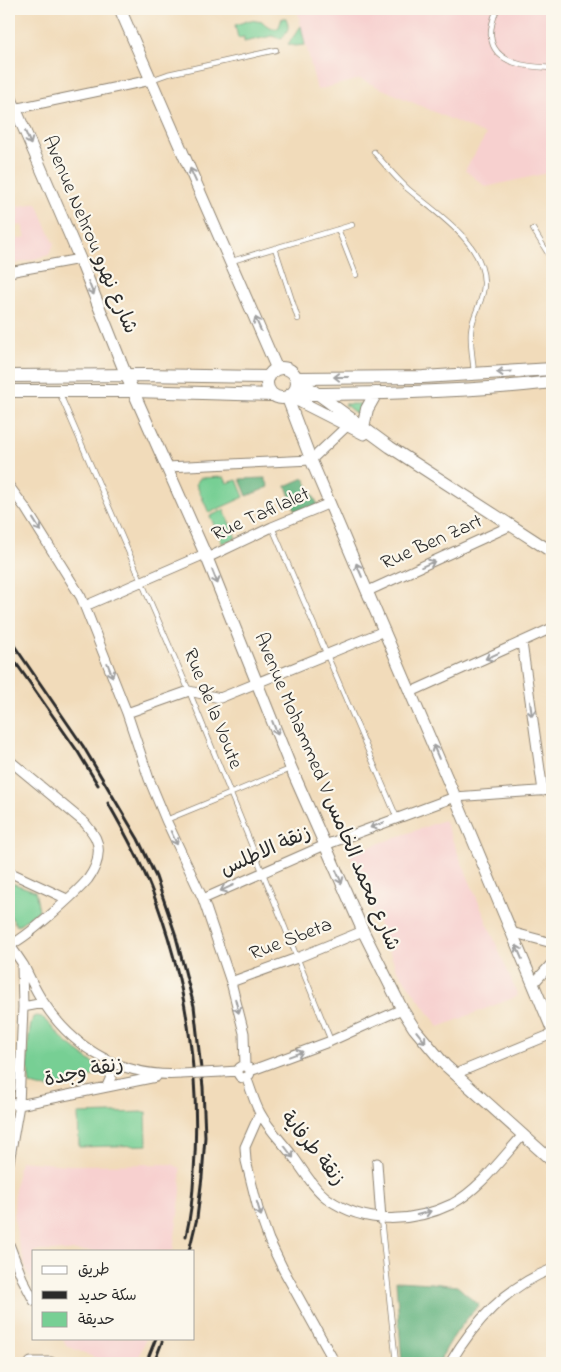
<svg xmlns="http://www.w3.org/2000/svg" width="561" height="1372" font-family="'Indie Flower','Playpen Sans Arabic',sans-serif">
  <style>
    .built { fill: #f7d0cf }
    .green { fill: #77cf94; stroke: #517d60 }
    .forest { fill: #61b27e; stroke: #466e54 }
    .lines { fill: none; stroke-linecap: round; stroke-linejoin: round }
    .lane-casing { stroke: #8e8372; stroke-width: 6 }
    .street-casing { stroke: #8e8372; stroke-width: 11 }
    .secondary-casing { stroke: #8e8372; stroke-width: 13 }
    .primary-casing { stroke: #8e8372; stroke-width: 14 }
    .lane { stroke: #fff; stroke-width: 4.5 }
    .street { stroke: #fff; stroke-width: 9 }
    .secondary { stroke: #fff; stroke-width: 11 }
    .primary { stroke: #fff; stroke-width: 12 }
    .rail { stroke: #2b2b2b; stroke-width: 3 }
    .street-bridge-casing { stroke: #8e8372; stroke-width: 11; stroke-linecap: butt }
    .street-bridge { stroke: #fff; stroke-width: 9 }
    .oneway { stroke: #a0a0a0 }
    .labels { text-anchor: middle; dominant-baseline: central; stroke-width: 4.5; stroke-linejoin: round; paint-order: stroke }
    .street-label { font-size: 20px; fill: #2b2b2b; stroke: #fbf7ec }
  </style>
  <rect width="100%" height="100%" fill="#fbf7ec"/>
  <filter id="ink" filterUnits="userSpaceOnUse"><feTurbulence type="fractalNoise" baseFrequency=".02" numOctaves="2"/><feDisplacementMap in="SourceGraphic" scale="10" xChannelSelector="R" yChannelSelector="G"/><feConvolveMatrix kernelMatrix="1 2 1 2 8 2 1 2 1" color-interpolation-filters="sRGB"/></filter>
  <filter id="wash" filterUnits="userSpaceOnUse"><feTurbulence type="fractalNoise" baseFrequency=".0096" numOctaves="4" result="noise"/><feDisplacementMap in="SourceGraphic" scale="20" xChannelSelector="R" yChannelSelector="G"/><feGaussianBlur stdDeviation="1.12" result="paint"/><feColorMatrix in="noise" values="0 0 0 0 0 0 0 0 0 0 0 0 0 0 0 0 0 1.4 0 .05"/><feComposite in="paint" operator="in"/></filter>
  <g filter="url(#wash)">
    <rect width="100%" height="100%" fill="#f1dbba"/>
    <path class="built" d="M297,9H552V172L486,187L465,170L486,135L360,79L317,90Z
      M37,203L54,244L49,255L11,265L9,241L26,237L22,225L17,226L15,220L19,216L15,207Z
      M444,820L518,996L439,1027L396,968L350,854Z
      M20,1161L70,1165L172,1164L180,1168L181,1192L173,1251H34V1285L27,1271L18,1242L14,1216L15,1185Z
      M62,1338H146L137,1363H108L67,1346Z"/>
    <path class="green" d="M282,18H286C290,28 288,32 281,39L272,36L244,42V37L238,38L235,25L250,20L263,22L266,25L275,29L279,27Z
      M301,26L305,45L295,46L288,44Z
      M344,404H361L358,415Z
      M224,477L227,483L237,480L244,497L209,513L196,484L200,478Z
      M224,510L236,538L222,543L210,516Z
      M9,882L35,891L39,910L17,926L9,914Z
      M37,1016L42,1017L67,1043L97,1066L99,1071L96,1075C77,1081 49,1094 30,1084C26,1066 27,1035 33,1017Z
      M146,1112L147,1145L79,1147L78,1114Z"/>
    <path class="forest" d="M265,478L269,487L247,496L240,479Z
      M304,478L318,505L296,513L286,486Z
      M396,1281L432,1283L457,1286L479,1305C463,1322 448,1342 439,1363H402Z"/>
  </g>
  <g filter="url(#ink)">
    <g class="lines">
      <defs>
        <path id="lane" d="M497,9C494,17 490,26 491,36C493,65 530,67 552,68
          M151,80L168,74L276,50
          M374,152C385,165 396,178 408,189C436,213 485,243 484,284C484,301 472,315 471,331C470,345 473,360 474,373
          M338,229L356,275
          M533,229L552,260
          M275,248L298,319
          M232,261L352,225
          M59,392L189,691L331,1041
          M272,527L397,818
          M166,820L290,769
          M381,1219L396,1363"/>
        <path id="street" d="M9,110L151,80
          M9,272L80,259
          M167,467L311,460L347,426
          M9,486L26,509L81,597L127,713L149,779L166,820L203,899L231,982L244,1033L245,1066
          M207,558L272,527L330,503
          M368,591L510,526
          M85,606L205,554
          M522,643L543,791
          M411,692L552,628
          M127,713L189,691L220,698L384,631
          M9,760L85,823C93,833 100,841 98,854C98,862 93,872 88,879C77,892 24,941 9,945
          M9,872L67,899
          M203,899L325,845L455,797L552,790
          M511,932L552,943
          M9,944C14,951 19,958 24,966C30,978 36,992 44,1003C74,1050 125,1078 181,1074
          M231,982L297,958L363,931
          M533,984L552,963
          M23,1007L44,1003
          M238 1072a6 6 0 1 1 12 0a6 6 0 1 1-12 0Z
          M250,1071L331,1041L402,1009
          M222,1072L238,1071
          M455,1074L552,1034
          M246,1077C251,1089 254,1102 260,1113C268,1128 282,1142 292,1155C303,1170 314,1189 328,1199C365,1225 413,1223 452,1204C480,1189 502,1158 523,1135
          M107,1086L111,1077L110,1062
          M9,1103L19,1105L156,1077
          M260,1113L245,1147L246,1161L258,1209L269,1240L283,1269L335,1363
          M9,1162L19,1105L23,1007L22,967
          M377,1163L381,1219
          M9,1244L22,1278L34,1301
          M450,1363C475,1321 506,1287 552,1269"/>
        <path id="secondary" d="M120,9L277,369
          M9,94L80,259L126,375L207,558L291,768L363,931L402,1009L414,1028L445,1065L552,1161
          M296,378L390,447L552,552
          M289,396L364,434
          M287,397L311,460L455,797L552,1029
          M31,1363H51"/>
        <path id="primary" d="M267 383a15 15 0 1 1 30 0a15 15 0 1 1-30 0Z
          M9,376L143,375L269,377
          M296,378L423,377L552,369
          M9,391H134L273,395
          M291,394C378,394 466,392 552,382
          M363,427L367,409L376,393"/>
      </defs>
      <use href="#lane" class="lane-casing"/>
      <use href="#street" class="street-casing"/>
      <use href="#secondary" class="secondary-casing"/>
      <use href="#primary" class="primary-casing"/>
      <use href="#lane" class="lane"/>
      <use href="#street" class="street"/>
      <use href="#secondary" class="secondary"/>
      <use href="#primary" class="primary"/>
      <path class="rail" d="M9,638L83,746L138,839L156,877L175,933L194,1006L203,1087L205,1137L202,1177L197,1218L189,1251
        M9,653L78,752L98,785
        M108,803C124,831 139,858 151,888C186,977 201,1076 194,1172C193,1193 191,1215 186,1236
        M146,1363L156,1338
        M154,1363L162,1342"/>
      <defs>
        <path id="street-bridge" d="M181,1074L222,1072"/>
      </defs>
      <use href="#street-bridge" class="street-bridge-casing"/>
      <use href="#street-bridge" class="street-bridge"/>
    </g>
    <defs><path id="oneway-shaft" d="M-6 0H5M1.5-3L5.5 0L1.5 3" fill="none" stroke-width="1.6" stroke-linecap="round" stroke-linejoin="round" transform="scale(1.25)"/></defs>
    <g class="oneway">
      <use href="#oneway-shaft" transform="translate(28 138) rotate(67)"/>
      <use href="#oneway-shaft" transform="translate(193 175) rotate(-114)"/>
      <use href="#oneway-shaft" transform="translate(91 288) rotate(68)"/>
      <use href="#oneway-shaft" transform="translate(258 324) rotate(-114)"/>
      <use href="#oneway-shaft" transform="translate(504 372) rotate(176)"/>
      <use href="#oneway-shaft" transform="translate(341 377) rotate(180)"/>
      <use href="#oneway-shaft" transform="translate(37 525) rotate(58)"/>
      <use href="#oneway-shaft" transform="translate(428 564) rotate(-24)"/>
      <use href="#oneway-shaft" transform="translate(359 570) rotate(-113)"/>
      <use href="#oneway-shaft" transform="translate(215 577) rotate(68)"/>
      <use href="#oneway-shaft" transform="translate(492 656) rotate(156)"/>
      <use href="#oneway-shaft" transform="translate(110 670) rotate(69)"/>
      <use href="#oneway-shaft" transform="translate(531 709) rotate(82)"/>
      <use href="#oneway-shaft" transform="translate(275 728) rotate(68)"/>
      <use href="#oneway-shaft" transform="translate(436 752) rotate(-113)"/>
      <use href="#oneway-shaft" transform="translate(377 825) rotate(159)"/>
      <use href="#oneway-shaft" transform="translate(174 838) rotate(65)"/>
      <use href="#oneway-shaft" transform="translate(339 877) rotate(66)"/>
      <use href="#oneway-shaft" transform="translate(227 888) rotate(156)"/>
      <use href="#oneway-shaft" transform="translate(519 952) rotate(-113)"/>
      <use href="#oneway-shaft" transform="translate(237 1006) rotate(76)"/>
      <use href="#oneway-shaft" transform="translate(421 1037) rotate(51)"/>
      <use href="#oneway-shaft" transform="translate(296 1054) rotate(-20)"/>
      <use href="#oneway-shaft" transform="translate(289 1152) rotate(53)"/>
      <use href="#oneway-shaft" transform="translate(259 1209) rotate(73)"/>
      <use href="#oneway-shaft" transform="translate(424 1213) rotate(-15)"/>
    </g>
  </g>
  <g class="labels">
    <g class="street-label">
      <text transform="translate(89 235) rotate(67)">Avenue Nehrou شارع نهرو</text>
      <text transform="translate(261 515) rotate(-24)">Rue Tafilalet</text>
      <text transform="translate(432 543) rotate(-24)">Rue Ben Zart</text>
      <text transform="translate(212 709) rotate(68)">Rue de la Voute</text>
      <text transform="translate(326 792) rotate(67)">Avenue Mohammed V شارع محمد الخامس</text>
      <text transform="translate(266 852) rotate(-24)">زنقة الاطلس</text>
      <text transform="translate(291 940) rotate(-21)">Rue Sbeta</text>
      <text transform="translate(84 1073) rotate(-12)">زنقة وجدة</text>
      <text transform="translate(312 1149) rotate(51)">زنقة طرفاية</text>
    </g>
  </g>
  <rect width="561" height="1372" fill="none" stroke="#fbf7ec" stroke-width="30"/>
  <rect x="32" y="1250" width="162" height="90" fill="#fbf7ec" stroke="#a8a59f"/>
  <rect x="42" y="1266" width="25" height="8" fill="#ffffff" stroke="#a8a59f"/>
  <text x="78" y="1274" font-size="15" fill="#2b2b2b">طريق</text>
  <rect x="42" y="1291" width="25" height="8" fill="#2b2b2b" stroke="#a8a59f"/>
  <text x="78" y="1300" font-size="15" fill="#2b2b2b">سكة حديد</text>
  <rect x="42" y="1312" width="25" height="15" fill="#77cf94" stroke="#a8a59f"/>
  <text x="78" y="1324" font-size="15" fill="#2b2b2b">حديقة</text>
</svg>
